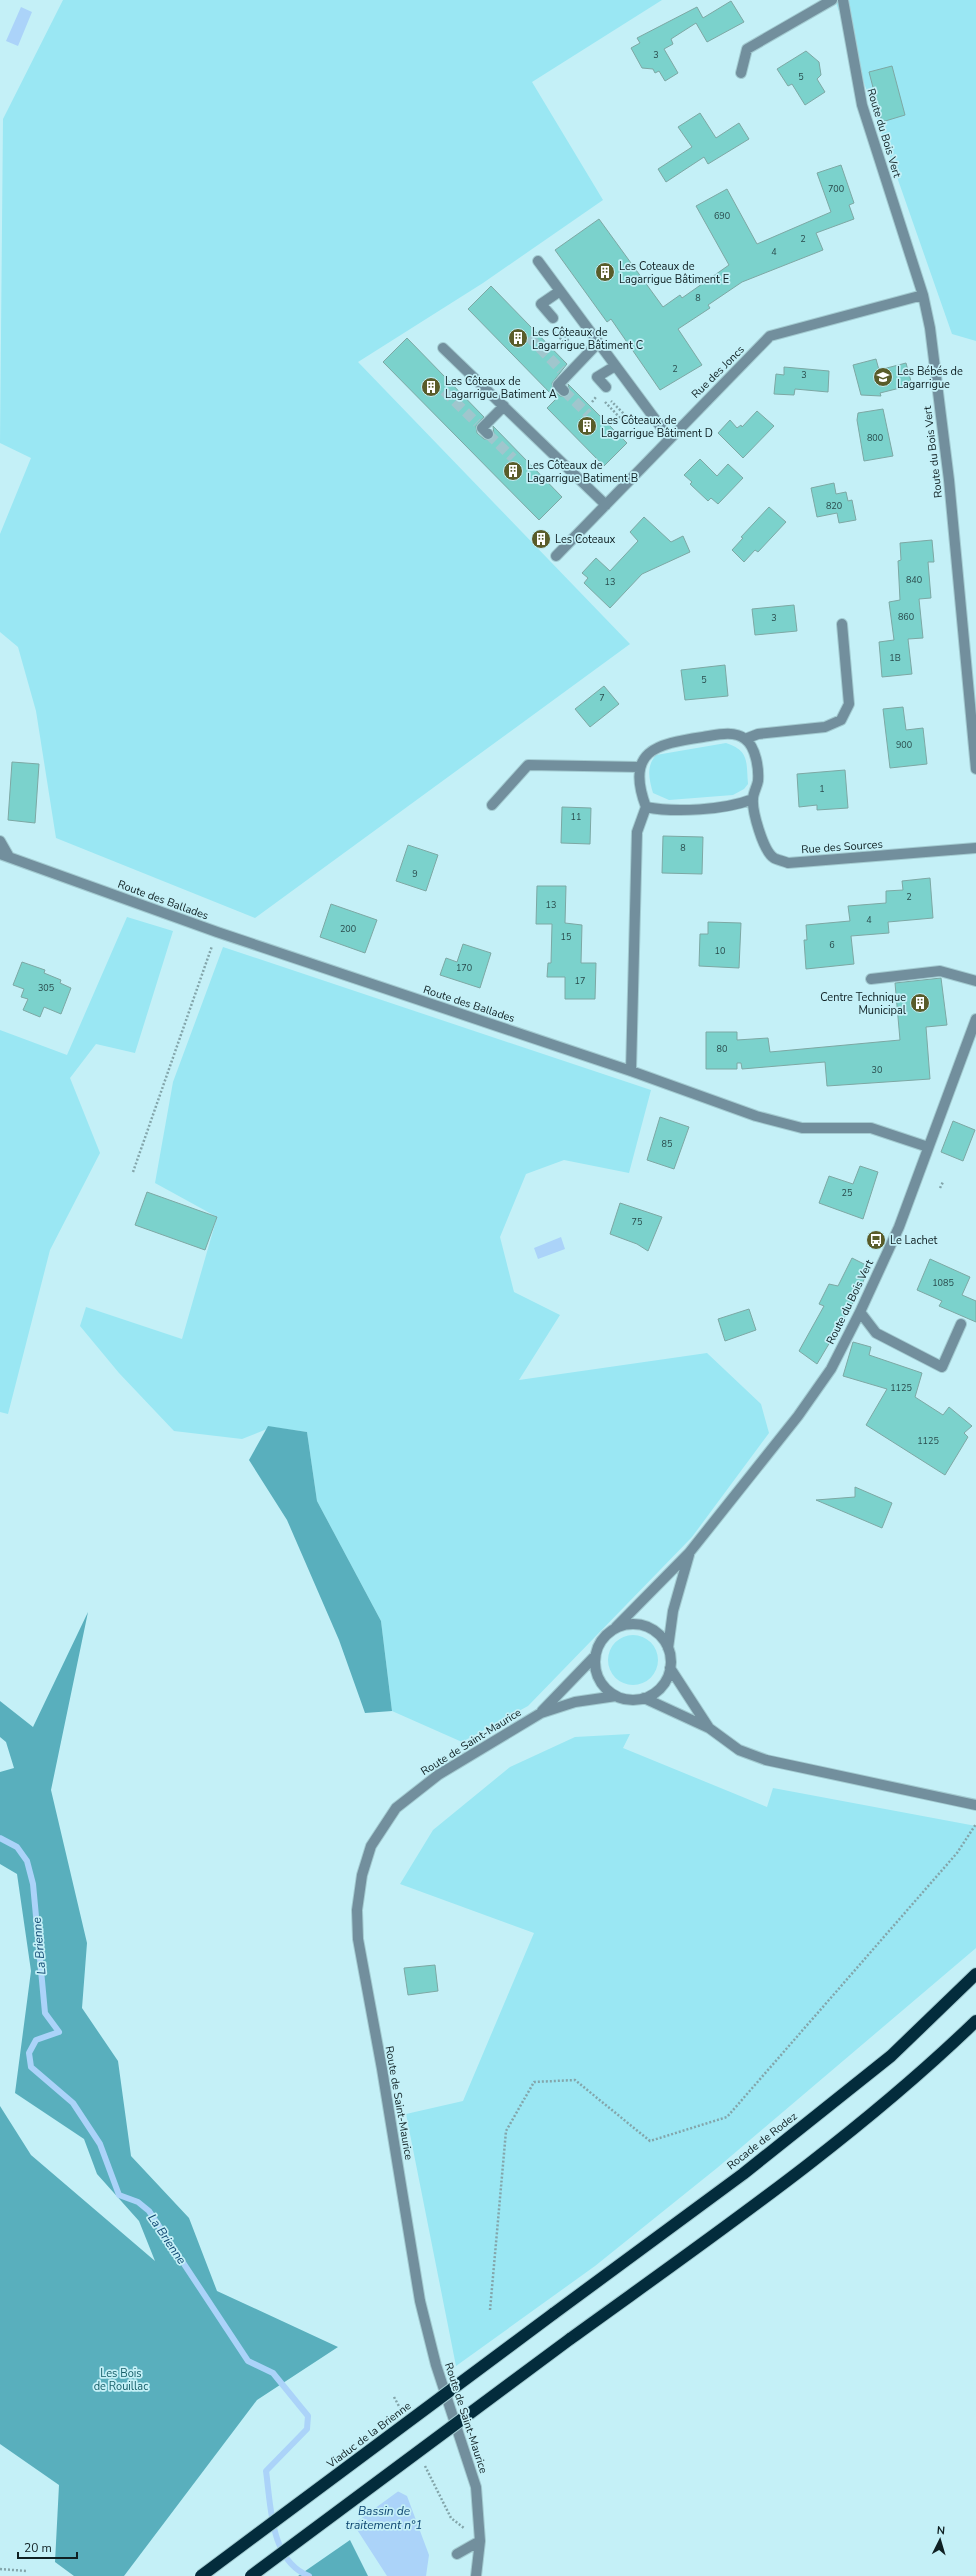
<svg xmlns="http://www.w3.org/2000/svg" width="976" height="2576" font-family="'Nunito Sans',sans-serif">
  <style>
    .green { fill: #9ae7f3 }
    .forest { fill: #59afbd }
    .water { fill: #abd3f9 }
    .pier { fill: #c4f0f7 }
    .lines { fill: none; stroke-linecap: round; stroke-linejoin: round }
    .stream { stroke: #abd3f9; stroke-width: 6 }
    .building { fill: #7bd2cc; stroke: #7da8a4 }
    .minor-tunnel { stroke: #a0c6cd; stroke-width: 10; stroke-dasharray: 10 5; stroke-linecap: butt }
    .minor-casing { stroke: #a3cbd1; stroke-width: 12 }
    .highway-casing { stroke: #a3cbd1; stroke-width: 14 }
    .path { stroke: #83a5aa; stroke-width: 2.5; stroke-dasharray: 2 2; stroke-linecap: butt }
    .minor { stroke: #728f9d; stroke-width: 10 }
    .highway { stroke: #032c3c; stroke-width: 12 }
    .highway-bridge-casing { stroke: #a3cbd1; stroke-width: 14; stroke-linecap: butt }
    .highway-bridge { stroke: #032c3c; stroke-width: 12 }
    .labels { text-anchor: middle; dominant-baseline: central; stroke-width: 3.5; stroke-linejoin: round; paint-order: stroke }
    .number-label { font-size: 9px; fill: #2a4c4d }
    .street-label { font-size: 11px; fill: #0f2023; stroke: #c4f0f7 }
    .poi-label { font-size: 11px; fill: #0f2023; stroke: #c4f0f7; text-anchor: start }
    .park-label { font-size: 11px; fill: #165e68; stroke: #c4f0f7 }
    .water-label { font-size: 12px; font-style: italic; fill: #0f4772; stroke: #c4f0f7 }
  </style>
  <rect width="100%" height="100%" fill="#c4f0f7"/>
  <path class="green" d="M63,0H662L532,82L603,200L483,283L358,362L630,644L255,918L56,838L36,711L18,647L0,632V534L31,458L0,443L3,119Z
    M835,0H976V341L952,334Z
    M726,743C750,751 746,762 748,784L744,789L733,795L669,800L653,793C649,779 646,766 656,755Z
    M127,917L173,931L135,1053L96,1044L70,1078L100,1153L50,1250L8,1414L0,1412V1030L67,1055Z
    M223,947L651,1090L629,1173L564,1160L526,1174L500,1237L514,1292L560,1315L519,1380L707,1353L761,1404L769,1433L692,1537L528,1706L462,1742L392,1711L381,1621L317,1501L307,1432L272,1427L242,1439L174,1431L119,1373L80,1326L86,1307L182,1339L217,1217L155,1183L173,1082Z
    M608 1660a25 25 0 1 1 50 0a25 25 0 1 1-50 0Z
    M630,1734L623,1748L767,1807L773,1788L976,1826V1948L717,2168L595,2266L456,2366L406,2114L463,2101L534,1933L400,1884L433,1830L510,1767L575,1737Z"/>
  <path class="forest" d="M268,1426L307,1432L317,1501L381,1621L392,1711L365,1713L339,1640L287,1520L249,1460Z
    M88,1612L51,1790L87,1943L82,2008L118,2061L131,2156L189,2218L217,2291L338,2347L257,2400L124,2576H74L55,2562L59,2485L0,2444V2106L31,2155L155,2261L139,2221L97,2174L84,2139L15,2093L31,1971L17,1874L0,1864V1772L14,1768L6,1742L0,1737V1701L33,1727Z
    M350,2540L368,2576H298Z"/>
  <path class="water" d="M21,7L32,12L18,46L6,41Z
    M561,1237L565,1249L538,1259L534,1248Z
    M378,2481L407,2496L429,2555L426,2576H387L354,2525L358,2498Z"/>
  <path class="pier" d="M379,2479L400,2490L352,2525L356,2497Z"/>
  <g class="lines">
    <path class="stream" d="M0,1838L17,1847L27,1861L33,1884L45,2013L59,2032L36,2040L29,2053L31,2067L73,2103L100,2144L119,2195L138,2202L149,2211L248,2361L273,2373L308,2416L307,2429L266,2471C271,2506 270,2561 309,2576"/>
  </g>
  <path class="building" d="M731,1L744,22L707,42L696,23L671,39L673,44L664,49L678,73L665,81L659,71L655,73L653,69L642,68L631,48L640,43L637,38L697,7L703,18Z
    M806,51L819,62L821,75L817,79L825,92L805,105L792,84L788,86L777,69Z
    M892,66L905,115L882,122L869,72Z
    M700,113L716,138L739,123L749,139L708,164L704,157L666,182L658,169L692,147L678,127Z
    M841,165L854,203L849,205L854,219L816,233L823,250L742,282L708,305L710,308L678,329L702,365L660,390L611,319L607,322L555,250L599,219L663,307L680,295L682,298L729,265L696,206L727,189L757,244L831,212L817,173Z
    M491,286L567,364L552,383L553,390L560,396L566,397L570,392L568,384L627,443L604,466L547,408L556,399L468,309Z
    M407,338L484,417L476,426L477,433L484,439L490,440L494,435L493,426L562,497L539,520L383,362Z
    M876,359L879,370L906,363L912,385L880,393L881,396L861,395L853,365Z
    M784,367L829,371L828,392L795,389L794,395L774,394L776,374L784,375Z
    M883,409L893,456L864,461L857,420L858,413Z
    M757,411L774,426L743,458L718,433L730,420L737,428L741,425L742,427Z
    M700,459L717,476L728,464L743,478L718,504L711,498L708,501L690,484L692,482L684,475Z
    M834,483L836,494L846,492L848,501L852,500L856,520L839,523L837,513L817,517L811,488Z
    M769,507L786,522L758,552L755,550L744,562L732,550L743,538L741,537Z
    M644,517L671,542L683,536L690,552L642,574L610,608L584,583L588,578L582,573L596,558L610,571L638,541L630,532Z
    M932,540L934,562H928L931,598L919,599L923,638L908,639L912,674L882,677L879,642L894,640L889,602L900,600L898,561L901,560L900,543Z
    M794,605L797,631L755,635L752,609Z
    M725,665L728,696L685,700L681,670Z
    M604,686L619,704L590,727L575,709Z
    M903,707L906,730L923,728L927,764L890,768L883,709Z
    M12,762L39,764L35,823L8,820Z
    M845,770L848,808L817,810V805L799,807L797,774Z
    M562,807L591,808L590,844L561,843Z
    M663,836L703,837L702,874L662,873Z
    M408,845L438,855L426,891L396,881Z
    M930,878L933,918L888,922L889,933L851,936L854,964L806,969L804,940H807L806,925L850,921L848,906L886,903V891L903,890L902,881Z
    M537,886H566L565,923L582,925L581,963H596L595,999H565V977H547L548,963H551L552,924H536Z
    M331,904L377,920L365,953L320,937Z
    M708,922L741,923L739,968L699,966L700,934H708Z
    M463,944L491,953L480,988L440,975L446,958L457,962Z
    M22,962L45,970L44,973L61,980L60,983L71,988L61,1014L44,1007L40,1017L23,1010L28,999L21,997L24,989L13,985Z
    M941,978L947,1025L926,1027L930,1079L827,1086L825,1062L742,1069L741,1063H737V1069H706V1032H737V1040L768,1038L770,1052L900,1040L895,983Z
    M660,1117L689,1127L674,1169L647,1160Z
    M953,1121L975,1130L963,1161L941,1152Z
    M860,1166L878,1172L863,1219L819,1203L829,1176L853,1184Z
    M147,1192L217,1217L205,1250L135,1225Z
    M620,1203L662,1217L648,1251L637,1244L610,1234Z
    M852,1258L870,1267L852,1305L817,1364L799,1351L824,1306L819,1304L829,1284L838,1286Z
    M930,1259L970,1277L962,1295L976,1301V1322L939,1306L942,1301L917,1290Z
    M749,1309L756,1330L725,1341L718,1319Z
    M853,1342L871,1347L869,1355L922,1373L915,1397L943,1415L949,1407L972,1426L964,1433L968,1437L945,1475L866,1425L887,1389L843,1376Z
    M855,1487L892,1503L882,1528L816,1500L855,1497Z
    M435,1965L438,1991L408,1995L404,1968Z"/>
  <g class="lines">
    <path class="minor-tunnel" d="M529,337L561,370
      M444,391L477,423
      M564,391L588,414
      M488,434L513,458"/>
    <defs>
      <path id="minor" d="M843,0L862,105L923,295L930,328L949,480L976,769
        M741,73L747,49L832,0
        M538,261L669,438
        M553,318L541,304L560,291
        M443,348L606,505
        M606,387L597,377L615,366
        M564,391L558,385L598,343
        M488,434L482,428L504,406
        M556,556L770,336L923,295
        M745,739L758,734L825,727L841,720L849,704L842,624
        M492,805L528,765L640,767
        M646,807C675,813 725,810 753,799
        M0,841L8,855
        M0,854L217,932L631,1071L756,1116L802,1128H871L928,1147
        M871,979L940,971L976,981
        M631,1071L637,832L646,807C625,751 655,744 703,737C716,735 734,730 745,739C756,747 759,769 758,781C757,787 753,793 753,799C752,811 763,851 774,858C777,860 784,861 788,863L976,848
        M860,1312L876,1333L942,1367L961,1324
        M595 1662a38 38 0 1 1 76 0a38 38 0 1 1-76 0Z
        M616,1627L689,1553L798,1416L831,1369L860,1312L899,1227L976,1019
        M668,1648L673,1611L689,1555
        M670,1668L709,1728
        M644,1698L709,1728L739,1750L766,1760L976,1805
        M542,1711L595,1656
        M457,2554L480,2541
        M476,2576L480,2541L476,2487L436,2365L420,2301L382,2069L358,1939L357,1910L362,1875L371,1846L396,1808L438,1775L541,1713L575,1702L616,1696"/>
      <path id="highway" d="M553,2314L743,2174L891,2056L976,1974
        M570,2339C708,2239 853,2140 976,2021"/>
    </defs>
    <use href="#minor" class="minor-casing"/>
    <use href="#highway" class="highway-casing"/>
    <path class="path" d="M554,332L570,348L572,346L561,330
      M592,402L596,397
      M605,402L624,422L628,418L611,401
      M133,1172L212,946
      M940,1188L943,1182
      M490,2310L506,2131L534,2082L575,2080L650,2141L727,2117L957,1853L976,1824
      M394,2397L400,2408
      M425,2466L451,2518L464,2528
      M0,2569L27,2571"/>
    <use href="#minor" class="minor"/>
    <use href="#highway" class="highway"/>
    <defs>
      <path id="highway-bridge" d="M201,2576L553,2314
        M251,2576L570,2339"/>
    </defs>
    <use href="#highway-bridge" class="highway-bridge-casing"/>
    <use href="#highway-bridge" class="highway-bridge"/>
  </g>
  <defs>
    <symbol id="building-disc" viewBox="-11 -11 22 22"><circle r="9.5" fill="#595c2a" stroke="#c4f0f7"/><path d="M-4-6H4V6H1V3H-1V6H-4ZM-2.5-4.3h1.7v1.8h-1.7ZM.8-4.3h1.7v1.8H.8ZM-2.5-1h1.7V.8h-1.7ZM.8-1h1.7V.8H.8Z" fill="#fff"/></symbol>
    <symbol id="school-disc" viewBox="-11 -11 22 22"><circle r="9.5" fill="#595c2a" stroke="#c4f0f7"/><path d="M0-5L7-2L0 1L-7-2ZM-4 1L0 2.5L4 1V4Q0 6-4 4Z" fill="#fff"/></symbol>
    <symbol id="bus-disc" viewBox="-11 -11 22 22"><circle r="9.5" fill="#595c2a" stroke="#c4f0f7"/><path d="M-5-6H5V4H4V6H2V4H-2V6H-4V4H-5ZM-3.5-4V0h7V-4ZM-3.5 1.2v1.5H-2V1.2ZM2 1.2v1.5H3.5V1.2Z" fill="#fff"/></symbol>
  </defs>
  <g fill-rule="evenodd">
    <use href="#building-disc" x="594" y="261" width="22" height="22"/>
    <use href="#building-disc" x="507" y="327" width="22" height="22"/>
    <use href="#school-disc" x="872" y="366" width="22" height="22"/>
    <use href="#building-disc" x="420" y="376" width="22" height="22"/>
    <use href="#building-disc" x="576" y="415" width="22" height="22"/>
    <use href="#building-disc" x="502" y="460" width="22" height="22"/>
    <use href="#building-disc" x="530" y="528" width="22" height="22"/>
    <use href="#building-disc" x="909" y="992" width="22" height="22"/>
    <use href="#bus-disc" x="865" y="1229" width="22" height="22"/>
  </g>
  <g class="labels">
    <g class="number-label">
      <text x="656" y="55">3</text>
      <text x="801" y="77">5</text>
      <text x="836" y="189">700</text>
      <text x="722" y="216">690</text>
      <text x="803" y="239">2</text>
      <text x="774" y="252">4</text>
      <text x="698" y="298">8</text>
      <text x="675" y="369">2</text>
      <text x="804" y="375">3</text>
      <text x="875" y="438">800</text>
      <text x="834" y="506">820</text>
      <text x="914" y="580">840</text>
      <text x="610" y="582">13</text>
      <text x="906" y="617">860</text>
      <text x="774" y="618">3</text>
      <text x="895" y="658">1B</text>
      <text x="704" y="680">5</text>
      <text x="602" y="698">7</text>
      <text x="904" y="745">900</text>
      <text x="822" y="789">1</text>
      <text x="576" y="817">11</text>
      <text x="683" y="848">8</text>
      <text x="415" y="874">9</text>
      <text x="909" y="897">2</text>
      <text x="551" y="905">13</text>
      <text x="869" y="920">4</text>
      <text x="348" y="929">200</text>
      <text x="566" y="937">15</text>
      <text x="832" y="945">6</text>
      <text x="720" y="951">10</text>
      <text x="464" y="968">170</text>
      <text x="580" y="981">17</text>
      <text x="46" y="988">305</text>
      <text x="722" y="1049">80</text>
      <text x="877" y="1070">30</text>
      <text x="667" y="1144">85</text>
      <text x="847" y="1193">25</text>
      <text x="637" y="1222">75</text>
      <text x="943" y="1283">1085</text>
      <text x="901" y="1388">1125</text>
      <text x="928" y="1441">1125</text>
    </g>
    <g class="street-label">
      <text transform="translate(884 133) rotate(73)">Route du Bois Vert</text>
      <text transform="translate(718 372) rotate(-45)">Rue des Joncs</text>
      <text transform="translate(933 452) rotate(-97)">Route du Bois Vert</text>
      <text transform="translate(842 847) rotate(-4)">Rue des Sources</text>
      <text transform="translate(163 900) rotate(20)">Route des Ballades</text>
      <text transform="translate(469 1004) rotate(18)">Route des Ballades</text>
      <text transform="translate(850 1302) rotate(-64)">Route du Bois Vert</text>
      <text transform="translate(471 1742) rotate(-32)">Route de Saint-Maurice</text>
      <text transform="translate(399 2103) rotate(80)">Route de Saint-Maurice</text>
      <text transform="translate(762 2141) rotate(-38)">Rocade de Rodez</text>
      <text transform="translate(466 2418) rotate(72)">Route de Saint-Maurice</text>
      <text transform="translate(369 2435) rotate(-37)">Viaduc de la Brienne</text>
    </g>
    <g class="poi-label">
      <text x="619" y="266">Les Coteaux de<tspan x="619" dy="13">Lagarrigue Bâtiment E</tspan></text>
      <text x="532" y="332">Les Côteaux de<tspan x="532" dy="13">Lagarrigue Bâtiment C</tspan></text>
      <text x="897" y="371">Les Bébés de<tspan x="897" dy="13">Lagarrigue</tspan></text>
      <text x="445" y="381">Les Côteaux de<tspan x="445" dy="13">Lagarrigue Batiment A</tspan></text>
      <text x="601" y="420">Les Côteaux de<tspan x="601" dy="13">Lagarrigue Bâtiment D</tspan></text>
      <text x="527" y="465">Les Côteaux de<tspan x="527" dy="13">Lagarrigue Batiment B</tspan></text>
      <text x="555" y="539">Les Coteaux</text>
      <text x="906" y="997" text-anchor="end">Centre Technique<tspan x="906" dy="13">Municipal</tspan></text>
      <text x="890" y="1240">Le Lachet</text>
    </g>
    <g class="park-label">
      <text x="121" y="2373">Les Bois<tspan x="121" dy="13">de Rouillac</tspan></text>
    </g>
    <g class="water-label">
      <text transform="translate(39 1946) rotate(-95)">La Brienne</text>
      <text transform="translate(167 2239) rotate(56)">La Brienne</text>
      <text x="384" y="2511">Bassin de<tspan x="384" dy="14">traitement n°1</tspan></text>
    </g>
  </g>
  <g transform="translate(940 2540) rotate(5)" stroke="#c4f0f7" stroke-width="3" paint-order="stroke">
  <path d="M0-3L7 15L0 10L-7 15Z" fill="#0f2023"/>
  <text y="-6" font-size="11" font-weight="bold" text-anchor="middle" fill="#0f2023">N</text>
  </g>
  <path d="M18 2552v6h59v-6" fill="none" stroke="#0f2023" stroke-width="2"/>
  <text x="24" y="2552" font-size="12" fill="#0f2023" stroke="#c4f0f7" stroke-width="3" paint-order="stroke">20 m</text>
</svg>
